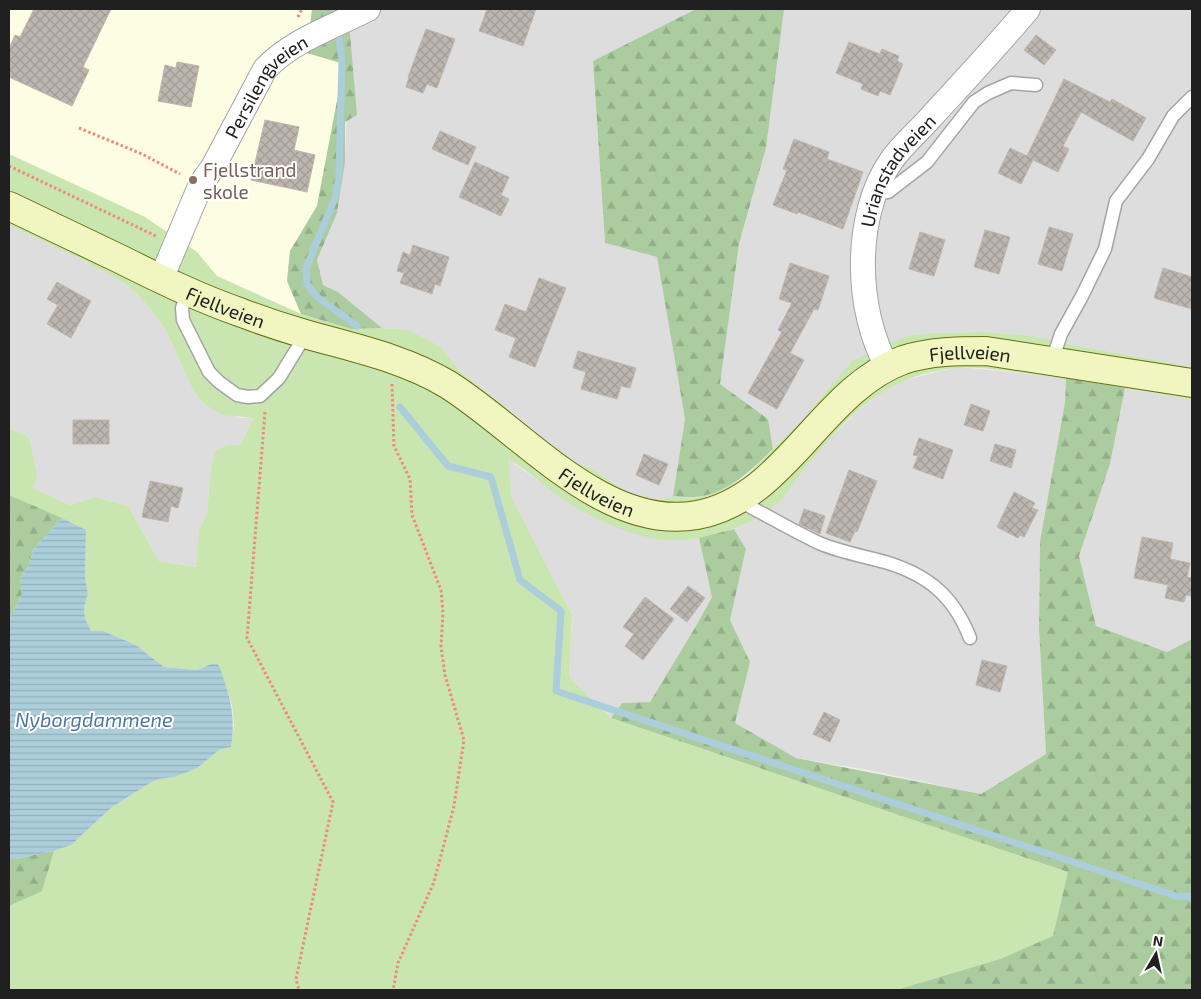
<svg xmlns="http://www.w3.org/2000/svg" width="1201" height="999" font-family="'Exo 2',sans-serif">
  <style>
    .residential { fill: #dedddd }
    .education { fill: #fcfde3 }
    .grass { fill: #c9e6b1 }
    .forest { fill: url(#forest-firs) }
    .water { fill: url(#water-rules) }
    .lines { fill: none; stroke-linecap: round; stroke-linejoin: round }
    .stream { stroke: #abceda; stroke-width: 7 }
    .building { fill: url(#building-cross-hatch); stroke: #c0b5ab }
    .lane-casing { stroke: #a4a4a4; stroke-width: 15 }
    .street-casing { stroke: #a4a4a4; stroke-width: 26 }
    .secondary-casing { stroke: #63710d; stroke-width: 30 }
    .path { stroke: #f08978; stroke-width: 3; stroke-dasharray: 2.5 2.5; stroke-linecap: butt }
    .lane { stroke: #fff; stroke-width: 12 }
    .street { stroke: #fff; stroke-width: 24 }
    .secondary { stroke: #f1f5c0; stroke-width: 28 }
    .education-dot { fill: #8d6e63; stroke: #fff; stroke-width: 2 }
    .labels { text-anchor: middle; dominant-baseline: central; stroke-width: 4; stroke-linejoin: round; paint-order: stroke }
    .street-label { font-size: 19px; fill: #202020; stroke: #fff }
    .education-label { font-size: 19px; fill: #785e54; stroke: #fff; text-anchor: start }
    .water-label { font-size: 20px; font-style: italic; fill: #5076a1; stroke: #fff }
  </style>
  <defs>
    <pattern id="forest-firs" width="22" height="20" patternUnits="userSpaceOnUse" patternTransform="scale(1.25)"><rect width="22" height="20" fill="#abcc9f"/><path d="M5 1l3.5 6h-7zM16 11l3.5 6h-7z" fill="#93af89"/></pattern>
    <pattern id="water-rules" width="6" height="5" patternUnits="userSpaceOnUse" patternTransform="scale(1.25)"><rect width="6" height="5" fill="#abceda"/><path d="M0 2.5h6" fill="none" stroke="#93b1bb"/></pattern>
    <pattern id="building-cross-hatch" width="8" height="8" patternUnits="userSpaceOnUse" patternTransform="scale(1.25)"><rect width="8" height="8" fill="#bdb6b0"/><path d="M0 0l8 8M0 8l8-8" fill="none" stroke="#a29c97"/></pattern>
  </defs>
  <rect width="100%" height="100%" fill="#f0ede7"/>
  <path class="residential" d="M350,9H696L593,62L605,243L657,257L685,419L673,496L658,500L627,492L587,466L579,465L541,437L459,370L440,346L409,330L382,328L338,292L323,285L317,260L337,213L345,163Z
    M778,9H1192V367L1074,345L1033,336L985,332L930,333L907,336L803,419L773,449L768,419L720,384L739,244L766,148L784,10Z
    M9,225L83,260L124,283L137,294L153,312L167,332L193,391L203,403L239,418H253L240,445H228L211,468L207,513L199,530L197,567L159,561L128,506L95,497L70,505L33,488L29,437L9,428Z
    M960,367L1066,378L1065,402L1040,541L1039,629L1046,754L981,794L863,769L796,758L734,723L750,662L730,620L746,549L734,529L755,518L801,473L821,447L858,411L882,392L903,381L939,371Z
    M1125,388L1192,399V639L1167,652L1096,626L1079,556L1110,464Z
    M507,458L570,504L616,527L638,535L664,540L699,538L712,597L696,626L650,702L622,703L611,718L569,677L572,615L512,498Z"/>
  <path class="education" d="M9,9H312L307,52L344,63L317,206L290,251L287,281L301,314L217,276L207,266L145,217L9,154Z"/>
  <path class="grass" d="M9,154L145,217L197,252L217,276L301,314L351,329L382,328L409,330L440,346L459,370L541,437L579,465L587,466L627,492L658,500L673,496L689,498L720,491L745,477L803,419L852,361L907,336L930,333L985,332L1033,336L1074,345L1192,367V399C1136,390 1080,380 1024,373C1003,371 979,366 958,368C940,369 919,374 902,382C857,402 825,443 795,481C790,488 785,496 779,502C751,528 701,543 663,540C633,537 596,520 570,504C548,491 530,471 508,459L512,498L572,615L569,677L611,718L1068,872L1054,936L1000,959L896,990H9V906L42,890L54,851L71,845L112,807L150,783L159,779L174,777L196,769L219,750L231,747L234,725L232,705L220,667L211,664L197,670L164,667L136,645L103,631H91L85,618L84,607L88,594L85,578L86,530L9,495V428L29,437L37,475L33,488L70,505L95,497L128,506L159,561L196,567L199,530L207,513L211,468L216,450L228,445H240L253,418L222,415L203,403L193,391L167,332L153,312L137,294L124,283L83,260L9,225Z"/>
  <path class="forest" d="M312,9H350V34L357,115L345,122V163L337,213L317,260L323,285L338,292L382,328L351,329L301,314L287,281L290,251L317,206L344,64L307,53Z
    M696,9L784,10L766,148L739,244L720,384L768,419L773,449C744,477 718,503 673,496L685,419L657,257L605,243L593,61Z
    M1066,378L1125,388L1110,464L1079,556L1096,626L1167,652L1192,639V990H896L1000,959L1053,936L1068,872L611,718L622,703L650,702L696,626L712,597L699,538L734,529L746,549L730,620L750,662L735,723L796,758L981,794L1046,754L1039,629L1040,541L1065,402Z
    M9,495L62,518L33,550L30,563L20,578L22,594L9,621Z
    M54,851L42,891L9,906V860Z"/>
  <path class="water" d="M62,518L86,530L85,578L88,594L84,607L85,618L91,631H103L136,645L164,667L197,670L211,664H217L220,667C230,698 236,714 231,747L219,750L196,769L174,777L159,779L150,783L112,807L71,845L54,851L9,860V621L22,594L20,578L30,563L33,550Z"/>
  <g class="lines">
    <path class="stream" d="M335,9L342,60L339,177L335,198L306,268L307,284L317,297L357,326
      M400,407L448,466L491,477L520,580L561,611L556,691L1179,897L1192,896"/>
  </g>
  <path class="building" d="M34,9H111L83,67L89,70L72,106L9,77V49L15,35L20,37Z
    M487,9H536L523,46L479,31Z
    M426,29L455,39L437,88L427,84L423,93L406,87L409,77H408Z
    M1036,35L1056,50L1044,65L1024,50Z
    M849,42L880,54L882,49L899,56L897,61L903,64L890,95L880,91L878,96L861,89L863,84L836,73Z
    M177,62L199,66L191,107L158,101L165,65L176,68Z
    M1064,79L1110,102L1112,99L1146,118L1133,141L1081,112L1063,146L1069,149L1058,172L1033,160L1021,184L998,173L1010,148L1027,156Z
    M265,120L299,127L294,150L315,155L307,192L251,180Z
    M440,131L476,147L468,165L432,149Z
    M794,139L829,152L827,159L863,172L843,229L798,212L797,214L773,205L787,170L783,169Z
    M475,162L509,177L501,195L509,199L501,216L459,197Z
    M1049,227L1073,234L1062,271L1038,264Z
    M985,230L1010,237L999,274L974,267Z
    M920,232L945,240L934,276L909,269Z
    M413,245L449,257L440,286L435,284L432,294L400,283L404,273L397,271L403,252L410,255Z
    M790,263L829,276L818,310L814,309L790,353L804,360L777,409L748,393L782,332L778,330L792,303L779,299Z
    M1163,268L1192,277V309L1154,298Z
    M539,278L566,288L535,367L509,357L516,338L495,330L505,304L526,312Z
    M57,282L91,301L71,338L47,324L58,305L47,299Z
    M578,351L636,368L630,388L621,386L617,399L581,389L586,372L573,368Z
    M971,404L990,411L983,431L964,425Z
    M73,420H109V444H73Z
    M919,438L953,450L943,479L913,468L918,456L913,455Z
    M995,444L1016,450L1011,468L990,461Z
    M644,454L668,464L659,485L636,475Z
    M849,470L877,481L857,532L855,531L850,542L826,533Z
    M150,481L183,488L178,508L171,506L168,522L142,517Z
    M1014,492L1035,503L1032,508L1038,510L1024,537L1020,535L1018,538L997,527Z
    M804,509L825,516L820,534L799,524Z
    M1142,537L1173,543L1170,559L1190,563L1187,577L1192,578V596L1186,595L1184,602L1165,598L1168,585L1134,578Z
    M688,586L705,598L687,622L670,609Z
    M645,597L674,619L643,660L625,646L634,634L623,627Z
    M982,660L1007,666L1000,692L976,685Z
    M824,712L840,720L830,742L813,734Z"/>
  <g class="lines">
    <defs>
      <path id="lane" d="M875,193L888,192L927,162L974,102L988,93L1011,83L1036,85
        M187,292L182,308L183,320L209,372L219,382L237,395L248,397L260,396L279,378L306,334
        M1052,361L1061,334L1082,296L1105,249L1116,201L1148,159L1173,116L1192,97
        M737,500C765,514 791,530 819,543C840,552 863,556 885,562C929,575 954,597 970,638"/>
      <g id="street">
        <path id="s1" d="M161,279L201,184L213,167L265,69C293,40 333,27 368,9"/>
        <path id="s2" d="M888,368C855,311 853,216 891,161C902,145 919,131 932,116C964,81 997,46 1028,9"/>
      </g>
      <g id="secondary">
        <path id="s3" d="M9,206C46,224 83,241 120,259C160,279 199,298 242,313C263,321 284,328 305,334C354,348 403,358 447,384C520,429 603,532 697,515C786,499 821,390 903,360C930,351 959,351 986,351L1192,383"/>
      </g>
    </defs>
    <use href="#lane" class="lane-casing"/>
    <use href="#street" class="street-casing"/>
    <use href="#secondary" class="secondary-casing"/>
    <path class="path" d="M298,17L302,9
      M79,128L142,154L180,174
      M9,166L156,236
      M392,384L394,446L410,479L412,515L441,590L443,613L441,647L445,675L464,740L454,806L434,882L398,963L393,990
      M265,412L247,638L333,802L296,979L299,990"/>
    <use href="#lane" class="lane"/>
    <use href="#street" class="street"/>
    <use href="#secondary" class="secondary"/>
  </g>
  <circle class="education-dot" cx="193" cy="180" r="5"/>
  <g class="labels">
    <g class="street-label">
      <text stroke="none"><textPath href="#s1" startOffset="222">Persilengveien</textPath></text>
      <text stroke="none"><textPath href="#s2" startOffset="211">Urianstadveien</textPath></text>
      <text stroke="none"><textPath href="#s3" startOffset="239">Fjellveien</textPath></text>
      <text stroke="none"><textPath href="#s3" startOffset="1094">Fjellveien</textPath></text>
      <text stroke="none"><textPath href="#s3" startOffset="659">Fjellveien</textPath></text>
    </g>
    <g class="education-label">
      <text x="203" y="169">Fjellstrand<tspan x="203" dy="22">skole</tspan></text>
    </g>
    <g class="water-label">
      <text x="94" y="719">Nyborgdammene</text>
    </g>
  </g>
  <rect width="1201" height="999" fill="none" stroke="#202020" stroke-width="20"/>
  <g transform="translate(1156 954) rotate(9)" stroke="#ffffff" stroke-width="4" paint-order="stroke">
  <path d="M0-4L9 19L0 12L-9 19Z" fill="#202020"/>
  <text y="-8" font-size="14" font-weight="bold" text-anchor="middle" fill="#202020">N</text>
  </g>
</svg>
